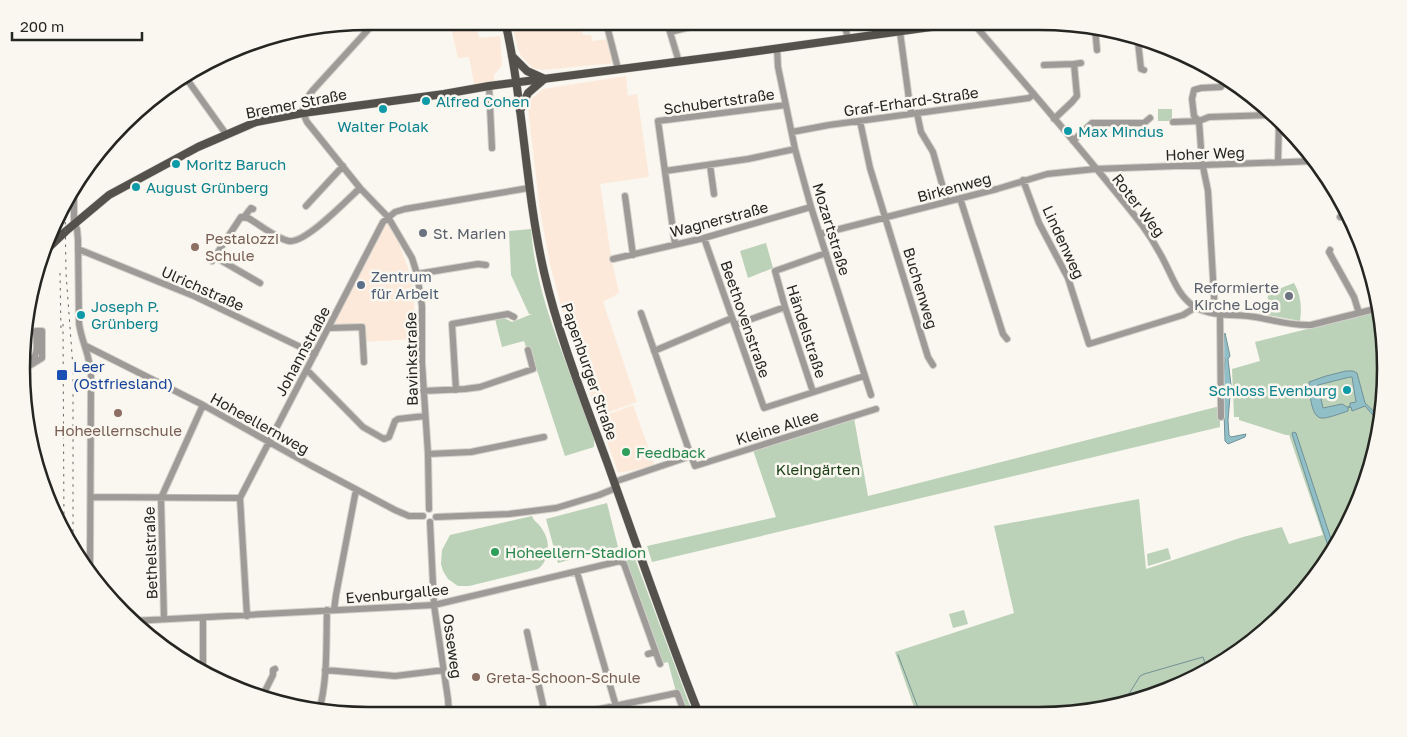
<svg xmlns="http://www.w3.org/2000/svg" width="1407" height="737" font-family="'Golos Text',sans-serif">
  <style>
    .commercial { fill: #fde9da }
    .green { fill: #bbd1b8 }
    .water { fill: #91bfc8; stroke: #719196; fill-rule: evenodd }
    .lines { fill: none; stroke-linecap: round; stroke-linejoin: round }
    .stream { stroke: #719196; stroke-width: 1 }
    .minor-casing { stroke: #d3d1ca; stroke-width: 8 }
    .major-casing { stroke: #d3d1ca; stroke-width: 9 }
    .minor { stroke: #9d9a98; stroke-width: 6 }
    .major { stroke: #54504b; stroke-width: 8 }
    .rail { stroke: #676662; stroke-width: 1; stroke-dasharray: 2.5 5; stroke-linecap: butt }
    .culture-dot { fill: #0f9aa8; stroke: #f9f7ef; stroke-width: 2 }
    .worship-dot { fill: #6b7280; stroke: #f9f7ef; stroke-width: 2 }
    .education-dot { fill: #8d6e63; stroke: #f9f7ef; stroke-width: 2 }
    .service-dot { fill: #5c6f8a; stroke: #f9f7ef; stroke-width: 2 }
    .transit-dot { fill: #1a4fb4; stroke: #f9f7ef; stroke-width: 2 }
    .leisure-dot { fill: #2e9e5b; stroke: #f9f7ef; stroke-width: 2 }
    .labels { text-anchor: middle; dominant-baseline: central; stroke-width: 5; stroke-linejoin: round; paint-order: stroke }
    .culture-label { font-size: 15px; fill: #0d838f; stroke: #f9f7ef; text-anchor: start }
    .street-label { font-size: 15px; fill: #252522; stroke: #f9f7ef }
    .worship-label { font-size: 15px; fill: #5b616d; stroke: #f9f7ef; text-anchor: start }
    .education-label { font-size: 15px; fill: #785e54; stroke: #f9f7ef; text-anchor: start }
    .service-label { font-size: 15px; fill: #4e5e75; stroke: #f9f7ef; text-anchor: start }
    .transit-label { font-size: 15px; fill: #164399; stroke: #f9f7ef; text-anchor: start }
    .leisure-label { font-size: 15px; fill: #27864d; stroke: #f9f7ef; text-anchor: start }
    .park-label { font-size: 15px; fill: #193d13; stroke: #f9f7ef }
    .rim { fill: none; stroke: #252522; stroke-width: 2.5 }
  </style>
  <rect width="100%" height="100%" fill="#f9f7ef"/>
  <path class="commercial" d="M458,21H472L478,32L479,38L500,36L502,65L494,75L495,85L475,88L469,57L458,58L451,28Z
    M511,21H579L583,35H591L592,41L609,39L615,63L542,70L533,68L521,56L518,49Z
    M626,76L628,96L637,94L649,177L600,184L611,256L619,293L603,302L637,402L598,416L565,321L550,264L540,210L528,109L532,98L543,89Z
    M388,222L397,238L412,279L414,294L415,339L365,342L362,326H333L384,224Z
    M633,405L655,466L618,473L599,418Z"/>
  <path class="green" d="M1158,109H1172V121H1158Z
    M531,229C536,301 571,370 594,438V447L565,456L530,349L526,347L524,341L502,347L495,319L504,318L512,322L532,314H529L511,275L509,231Z
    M766,243L773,268L748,278L740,251Z
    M1294,283C1301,295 1302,308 1300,321L1267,315L1268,293Z
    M1380,311L1383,323L1385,392L1374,459L1350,522L1300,597L1250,644L1172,689L1084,713H916L895,652L1014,613L994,526L1139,499L1146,569L1243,537L1282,527L1289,544L1323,535L1289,435H1286L1239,420V417H1234L1232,369L1260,361L1255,342Z
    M1220,406V427L652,562L647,546L776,517L753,450L854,418L868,496Z
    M607,503L618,547L558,563L546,519Z
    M532,516C534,522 539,523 542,529C551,541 550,559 538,569L469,586H458L448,579L443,571L441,564L442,550L450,535Z
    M631,548L693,714H682L668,662L660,664L620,551Z
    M1168,548L1171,559L1148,566L1147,554Z
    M964,610L968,624L953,628L949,614Z"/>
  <path class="water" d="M1225,333L1230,356L1228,359L1231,385L1228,420L1229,435L1231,437L1246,434L1245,437L1228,444L1225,441L1223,385L1225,359L1223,357L1224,335Z
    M1346,371H1353L1357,373L1365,403L1381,418L1380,423L1365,406L1352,411L1351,407L1348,408V411C1342,413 1326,419 1321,418C1310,416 1310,391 1309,382L1326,376ZM1350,377H1352L1356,402L1350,403V406L1347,407L1342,404L1323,408L1318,385Z
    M1293,432L1296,433L1332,542L1336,544L1332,549L1328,546L1292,434Z"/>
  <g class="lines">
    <path class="stream" d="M898,655L920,713
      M1124,702L1140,676L1144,674L1203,657L1207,669"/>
    <defs>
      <path id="minor" d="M376,21L313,90C304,101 300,108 307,122L360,188L388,217L412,258L417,274L422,306V363L428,454L429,509
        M606,22L618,69
        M667,22L679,62
        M844,22L848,39
        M976,22L979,30C1034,94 1090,159 1142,225C1150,236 1158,249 1164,261C1173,278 1178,296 1195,307C1212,317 1237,314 1255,317C1274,320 1291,326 1311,325L1379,308
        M1095,28L1097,50
        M670,32L702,24
        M900,32L911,114
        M1137,36L1138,42H1152
        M1138,42L1141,69L1144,70
        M777,49L778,67L795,149L811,207L871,395
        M1044,65L1074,64
        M186,78L226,134
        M489,86L492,148
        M917,113L921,132L933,152L947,202
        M1054,119L1072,102L1077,96L1074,64L1081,63
        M860,121L870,168L928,357L933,365
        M1173,122L1199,121L1209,117L1273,115
        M792,132L829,125L1029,98L1034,94
        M1073,141L1092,123H1144L1150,118
        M1278,162L1279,120
        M710,165L714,194
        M665,171L748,159L795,149
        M1023,180L1039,223L1068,278L1089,344L1183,315L1196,307
        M74,189V223L77,229L78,240L79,323C81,341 91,357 91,376L90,570
        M625,196L633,255
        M960,198L1003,334L1007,339
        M306,206L343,166
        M244,217L251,208L253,209
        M1340,217L1346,210
        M820,234L997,189L1047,174L1095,169L1315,161
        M704,238L764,408L864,376
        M675,244L658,121L786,105
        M78,249L194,296L315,354
        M1330,250L1329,252L1354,297L1359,313
        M215,257L260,283
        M613,259L704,238L811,207
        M212,261L241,217L248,218C259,224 277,239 289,241C305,244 347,200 360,188
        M417,274L478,264L486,265
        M1215,313L1208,191L1202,162L1199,121L1194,116L1192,99L1194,90L1201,88L1221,87L1224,81V77
        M1220,313L1221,417
        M735,325L785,307
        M329,328L362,327L364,362
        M86,346L203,405L312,466L395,510L409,516H423
        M654,351L732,318
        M29,366L42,358V331H36C36,340 40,358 29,361
        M307,370L363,427L384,439L389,437L395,421L398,419L425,416
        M456,390L452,324L508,314L514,317
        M423,391L465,389L480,387L533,369L528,350
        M813,392L785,307L775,271L826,253
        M428,454L471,452L544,437
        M691,456L695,466L876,409
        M614,482L691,456L641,313
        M91,497L240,498
        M240,498L383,222L395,212L405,209L529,188
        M240,498L247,616
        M436,517L509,514L556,508L599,495L616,488
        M430,522L434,605L448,699L449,715
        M577,572L616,706
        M334,610L336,595L356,490
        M203,618V673
        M164,619L161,498L203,405
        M132,621L434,605L620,561L624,564L660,664
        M527,632L545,714
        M648,654L655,652
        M325,670L395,676L444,670
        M247,692L280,704
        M262,697L273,675V670L275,669
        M319,711C328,679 326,643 327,610
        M576,714L677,693L685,714"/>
      <path id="major" d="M505,21C524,104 525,189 544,272C559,337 584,399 607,462C637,546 666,631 699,714
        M512,56L527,71L545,79
        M520,111L528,93L542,81
        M45,251L66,231L109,195L198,147L256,122L303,113L444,94L489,86L722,56L967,22
        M24,372L26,367L25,361"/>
    </defs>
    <use href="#minor" class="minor-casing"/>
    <use href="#major" class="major-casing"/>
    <use href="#minor" class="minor"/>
    <use href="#major" class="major"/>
    <path class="rail" d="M65,207L66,273L73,368V542
      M60,273L61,331
      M63,324L64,528"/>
  </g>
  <g class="culture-dot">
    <circle cx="426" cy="101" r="5"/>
    <circle cx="383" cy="109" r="5"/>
    <circle cx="1068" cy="131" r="5"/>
    <circle cx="176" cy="164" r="5"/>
    <circle cx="136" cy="187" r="5"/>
    <circle cx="81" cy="315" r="5"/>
    <circle cx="1347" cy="390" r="5"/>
  </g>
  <g class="worship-dot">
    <circle cx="423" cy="233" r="5"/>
    <circle cx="1289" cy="296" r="5"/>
  </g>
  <g class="education-dot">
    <circle cx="195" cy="247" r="5"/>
    <circle cx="118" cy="413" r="5"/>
    <circle cx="476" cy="677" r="5"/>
  </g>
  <circle class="service-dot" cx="361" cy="285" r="5"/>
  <rect class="transit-dot" x="56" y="369" width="12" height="12" rx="2.5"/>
  <g class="leisure-dot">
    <circle cx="626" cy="452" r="5"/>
    <circle cx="495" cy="552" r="5"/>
  </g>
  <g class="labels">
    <g class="culture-label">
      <text x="436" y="101">Alfred Cohen</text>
      <text x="383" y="126" text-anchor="middle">Walter Polak</text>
      <text x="1078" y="131">Max Mindus</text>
      <text x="186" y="164">Moritz Baruch</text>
      <text x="146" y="187">August Grünberg</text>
      <text x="91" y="306">Joseph P.<tspan x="91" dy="17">Grünberg</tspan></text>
      <text x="1337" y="390" text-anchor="end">Schloss Evenburg</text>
    </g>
    <g class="street-label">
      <text transform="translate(719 101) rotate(-8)">Schubertstraße</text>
      <text transform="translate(911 101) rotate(-8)">Graf-Erhard-Straße</text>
      <text transform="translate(296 103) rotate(-11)">Bremer Straße</text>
      <text transform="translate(1205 153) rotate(-2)">Hoher Weg</text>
      <text transform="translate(954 187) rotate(-15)">Birkenweg</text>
      <text transform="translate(1139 205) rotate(52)">Roter Weg</text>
      <text transform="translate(719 219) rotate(-15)">Wagnerstraße</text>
      <text transform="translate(832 229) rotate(73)">Mozartstraße</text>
      <text transform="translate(1064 242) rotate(65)">Lindenweg</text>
      <text transform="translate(203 288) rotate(24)">Ulrichstraße</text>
      <text transform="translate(921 288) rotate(73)">Buchenweg</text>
      <text transform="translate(746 319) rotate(71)">Beethovenstraße</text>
      <text transform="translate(807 331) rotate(72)">Händelstraße</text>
      <text transform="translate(302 351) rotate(-62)">Johannstraße</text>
      <text transform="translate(411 359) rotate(-91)">Bavinkstraße</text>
      <text transform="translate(590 371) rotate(71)">Papenburger Straße</text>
      <text transform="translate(260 423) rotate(29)">Hoheellernweg</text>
      <text transform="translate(777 427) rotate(-17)">Kleine Allee</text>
      <text transform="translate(150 553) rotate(-92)">Bethelstraße</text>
      <text transform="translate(397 593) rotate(-5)">Evenburgallee</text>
      <text transform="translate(453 646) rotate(82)">Osseweg</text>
    </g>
    <g class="worship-label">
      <text x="433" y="233">St. Marien</text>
      <text x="1279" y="287" text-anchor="end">Reformierte<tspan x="1279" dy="17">Kirche Loga</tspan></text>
    </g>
    <g class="education-label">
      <text x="205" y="238">Pestalozzi<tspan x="205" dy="17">Schule</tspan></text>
      <text x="118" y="430" text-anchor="middle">Hoheellernschule</text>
      <text x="486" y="677">Greta-Schoon-Schule</text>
    </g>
    <g class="service-label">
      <text x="371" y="276">Zentrum<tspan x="371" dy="17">für Arbeit</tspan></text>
    </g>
    <g class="transit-label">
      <text x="73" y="366">Leer<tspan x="73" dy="17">(Ostfriesland)</tspan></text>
    </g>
    <g class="leisure-label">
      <text x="636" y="452">Feedback</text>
      <text x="505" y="552">Hoheellern-Stadion</text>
    </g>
    <g class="park-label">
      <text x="818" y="469">Kleingärten</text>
    </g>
  </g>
  <path d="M0 0H1407V737H0ZM368 30H1039A338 338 0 0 1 1377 368V369A338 338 0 0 1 1039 707H368A338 338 0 0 1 30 369V368A338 338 0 0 1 368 30Z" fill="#f9f7ef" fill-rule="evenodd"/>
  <path class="rim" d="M368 30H1039A338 338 0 0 1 1377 368V369A338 338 0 0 1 1039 707H368A338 338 0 0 1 30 369V368A338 338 0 0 1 368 30Z"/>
  <path d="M12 32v8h130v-8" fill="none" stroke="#252522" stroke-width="2.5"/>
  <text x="20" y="32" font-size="15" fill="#252522" stroke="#f9f7ef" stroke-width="4" paint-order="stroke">200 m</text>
</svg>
